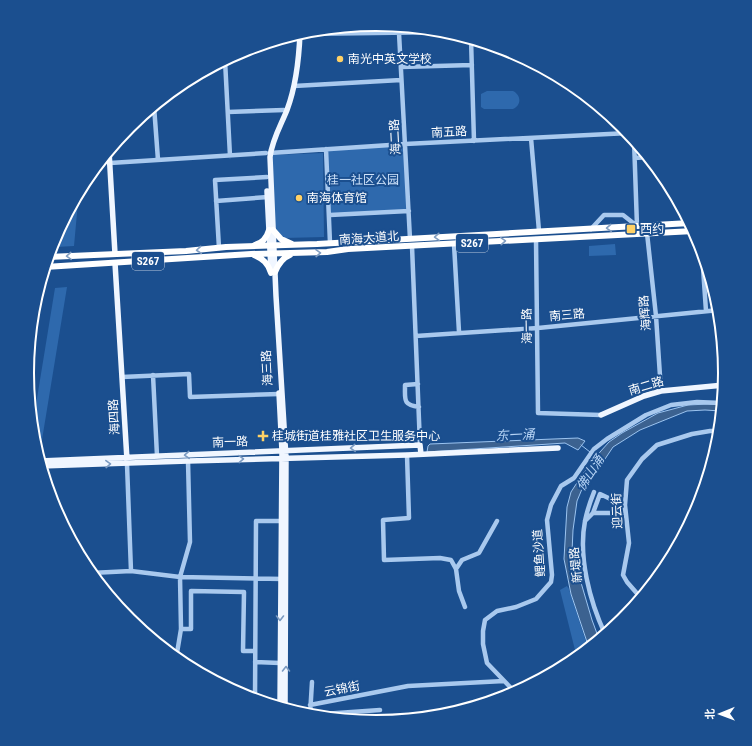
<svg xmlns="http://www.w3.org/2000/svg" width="752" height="746" font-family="'Roboto Condensed','Noto Sans SC',sans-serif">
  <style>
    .green { fill: #2e69ad }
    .water { fill: #3c6290; stroke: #9cc4f0 }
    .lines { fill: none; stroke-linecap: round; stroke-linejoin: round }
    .stream { stroke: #9cc4f0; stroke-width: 1 }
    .minor { stroke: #a9c9ee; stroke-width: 4.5 }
    .major { stroke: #f0f6ff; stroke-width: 5.5 }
    .highway { stroke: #fff; stroke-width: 6 }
    .oneway { stroke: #829ec1 }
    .oneway2 { stroke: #7b9ac1 }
    .poi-dot { fill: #ffd166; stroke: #1b4f8f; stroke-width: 1.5 }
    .labels { text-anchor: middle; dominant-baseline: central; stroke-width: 4; stroke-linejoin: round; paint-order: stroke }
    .shield { fill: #1b4f8f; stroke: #bbcadd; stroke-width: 1 }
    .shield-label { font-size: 11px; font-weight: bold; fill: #fff }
    .poi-label { font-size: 12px; fill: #fff; stroke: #1b4f8f; text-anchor: start }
    .street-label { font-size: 12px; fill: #fff; stroke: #1b4f8f }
    .park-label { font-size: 12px; fill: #cfe3fa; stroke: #1b4f8f }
    .water-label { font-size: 13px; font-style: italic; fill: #b5d3f5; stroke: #1b4f8f }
    .rim { fill: none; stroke: #fff; stroke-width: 2 }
  </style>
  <rect width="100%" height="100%" fill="#1b4f8f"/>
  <path class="green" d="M487,91H513C521,95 522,105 513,109H484L481,107V94Z
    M405,144L409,211L330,215L326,149Z
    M323,153L324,237L284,238L275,230L272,155Z
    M79,191L74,246L56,247L58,231Z
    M615,244L616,255L589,256V246Z
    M67,287L40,452H37L34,441L32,429L55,288Z
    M567,586L569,589L588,648L577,658L560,590Z"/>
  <path class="water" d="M708,404L722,405L721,411L705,410L687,411L640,430L613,447L601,465L587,477L577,501L573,530L572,552L592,620L599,639L589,648L571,594L564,559L567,507L571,492L582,475L600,452L609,442L622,433L658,413L688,405Z
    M578,438L585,441L578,450L565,443L427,452L428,446L430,444Z"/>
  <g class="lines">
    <path class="stream" d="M581,445L590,452"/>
    <path class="minor" d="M361,26V33
      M399,33L410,239
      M300,34L448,32
      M471,39L474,141
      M225,60L230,156
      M539,66V69
      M401,67L472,65
      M294,86L401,80
      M154,106L158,160
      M228,112L284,110
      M531,138L539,231
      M634,140L637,226
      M326,149L330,243
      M270,153L405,144L629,133
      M635,158L648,157
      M110,163L266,153
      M216,201L268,197
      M330,215L409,211
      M591,229L604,215H623L637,226
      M647,233L656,316L661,391
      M536,239L538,413L601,415
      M454,244L459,332
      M412,246L420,445
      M219,248L215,180L267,177
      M702,253L706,311
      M416,336L538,328L719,310
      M153,375L157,456
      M122,377L189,374L190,397L279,394
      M418,384L405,385V386C405,400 403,405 419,407
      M407,455L409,518L383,520L384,560L440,558L451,560L456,569L459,591L465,607
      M127,464L131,571
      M594,492C590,502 587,511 585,521C578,557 590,602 605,634
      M585,521L593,513L600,494L619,503L624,508L622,513H593
      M456,569L462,560L479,553L497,521
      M91,573L131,571L180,577L284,579
      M641,598L627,582L623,575L629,543L625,505L627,480L642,459L657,445L692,434L710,431H719
      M181,629H191V591L244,592L243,651H255
      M176,659L181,629L180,577L190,542L188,461
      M255,662L280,663
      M513,694L511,688L487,663L483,644V631L485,620L497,611L516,607L536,599L551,582L552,575L547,520L551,505L561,486L574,478L594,449L607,439L646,415L671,405L697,402L722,403
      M255,699L256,521H281
      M310,705L408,686L504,681
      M309,715L380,710
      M310,715L312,682"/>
    <path class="major" d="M109,151L115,254
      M267,191L271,271
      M115,263L127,460
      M279,393L282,451L280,707
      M601,415L644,396L661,391L724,385
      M40,461L420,445L421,454
      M41,466L188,461L407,455L558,448
      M285,708L286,458L276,296L270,157C272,140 281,125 287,110C296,86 299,59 300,33"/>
    <path class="highway" d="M273,230L281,239L292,244
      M255,245C262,243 267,237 269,230
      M254,255C263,259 268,263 271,273
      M48,257L186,251L226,247L317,244L690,223
      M45,267L251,254L327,252L348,249L694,231
      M275,272C278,265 282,258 290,255"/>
  </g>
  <defs><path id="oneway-chevron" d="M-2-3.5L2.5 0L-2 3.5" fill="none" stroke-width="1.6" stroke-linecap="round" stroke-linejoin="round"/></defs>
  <g class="oneway">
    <use href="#oneway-chevron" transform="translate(609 228) rotate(177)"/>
    <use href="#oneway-chevron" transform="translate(437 237) rotate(176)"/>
    <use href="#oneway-chevron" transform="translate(503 241) rotate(-4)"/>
    <use href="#oneway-chevron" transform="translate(199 250) rotate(175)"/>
    <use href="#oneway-chevron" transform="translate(318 253) rotate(-2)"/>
    <use href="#oneway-chevron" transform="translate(69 256) rotate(177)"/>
  </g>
  <g class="oneway2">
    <use href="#oneway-chevron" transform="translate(353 448) rotate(177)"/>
    <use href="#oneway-chevron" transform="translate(187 455) rotate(177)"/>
    <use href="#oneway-chevron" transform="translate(241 459) rotate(-2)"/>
    <use href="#oneway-chevron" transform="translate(108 464) rotate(-2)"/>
    <use href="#oneway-chevron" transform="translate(280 618) rotate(90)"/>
    <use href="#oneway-chevron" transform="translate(286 669) rotate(-90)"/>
  </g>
  <g class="poi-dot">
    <circle cx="340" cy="59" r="4"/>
    <circle cx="299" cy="198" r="4"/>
    <rect x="626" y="224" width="10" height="10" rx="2"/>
    <path d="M261 430h4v4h4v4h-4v4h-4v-4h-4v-4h4z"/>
  </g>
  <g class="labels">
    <g class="shield">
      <rect x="456" y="234" width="32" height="18" rx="3"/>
      <rect x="132" y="252" width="32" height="18" rx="3"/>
    </g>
    <g class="shield-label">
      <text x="472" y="243">S267</text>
      <text x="148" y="261">S267</text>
    </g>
    <g class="poi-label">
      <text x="348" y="59">南光中英文学校</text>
      <text x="307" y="198">南海体育馆</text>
      <text x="640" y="229">西约</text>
      <text x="272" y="436">桂城街道桂雅社区卫生服务中心</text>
    </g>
    <g class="street-label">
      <text transform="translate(449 132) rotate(-3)">南五路</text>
      <text transform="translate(395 137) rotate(-93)">海二路</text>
      <text transform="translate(369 238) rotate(-4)">南海大道北</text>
      <text transform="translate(645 313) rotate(-95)">海辉路</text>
      <text transform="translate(567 315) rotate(-5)">南三路</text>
      <text transform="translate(527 326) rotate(-91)">海一路</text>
      <text transform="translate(267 368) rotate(-93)">海三路</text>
      <text transform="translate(646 386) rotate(-17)">南二路</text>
      <text transform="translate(114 417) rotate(-93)">海四路</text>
      <text transform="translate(230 442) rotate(-2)">南一路</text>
      <text transform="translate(617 511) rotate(-92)">迎云街</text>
      <text transform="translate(539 553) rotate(-94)">鲤鱼沙道</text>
      <text transform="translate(576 565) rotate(-96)">新堤路</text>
      <text transform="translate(342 689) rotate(-11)">云锦街</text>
    </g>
    <g class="park-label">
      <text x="363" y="180">桂一社区公园</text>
    </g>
    <g class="water-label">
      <text transform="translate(515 435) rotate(-3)">东一涌</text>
      <text transform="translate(590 473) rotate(-57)">佛山涌</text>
    </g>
  </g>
  <path d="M0 0H752V746H0ZM34 373a342 342 0 1 1 684 0a342 342 0 1 1-684 0Z" fill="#1b4f8f" fill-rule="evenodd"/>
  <path class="rim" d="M34 373a342 342 0 1 1 684 0a342 342 0 1 1-684 0Z"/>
  <g transform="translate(720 714) rotate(269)" stroke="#1b4f8f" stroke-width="3" paint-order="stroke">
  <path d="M0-3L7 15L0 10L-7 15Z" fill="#ffffff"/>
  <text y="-6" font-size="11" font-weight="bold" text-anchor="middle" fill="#ffffff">北</text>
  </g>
</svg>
